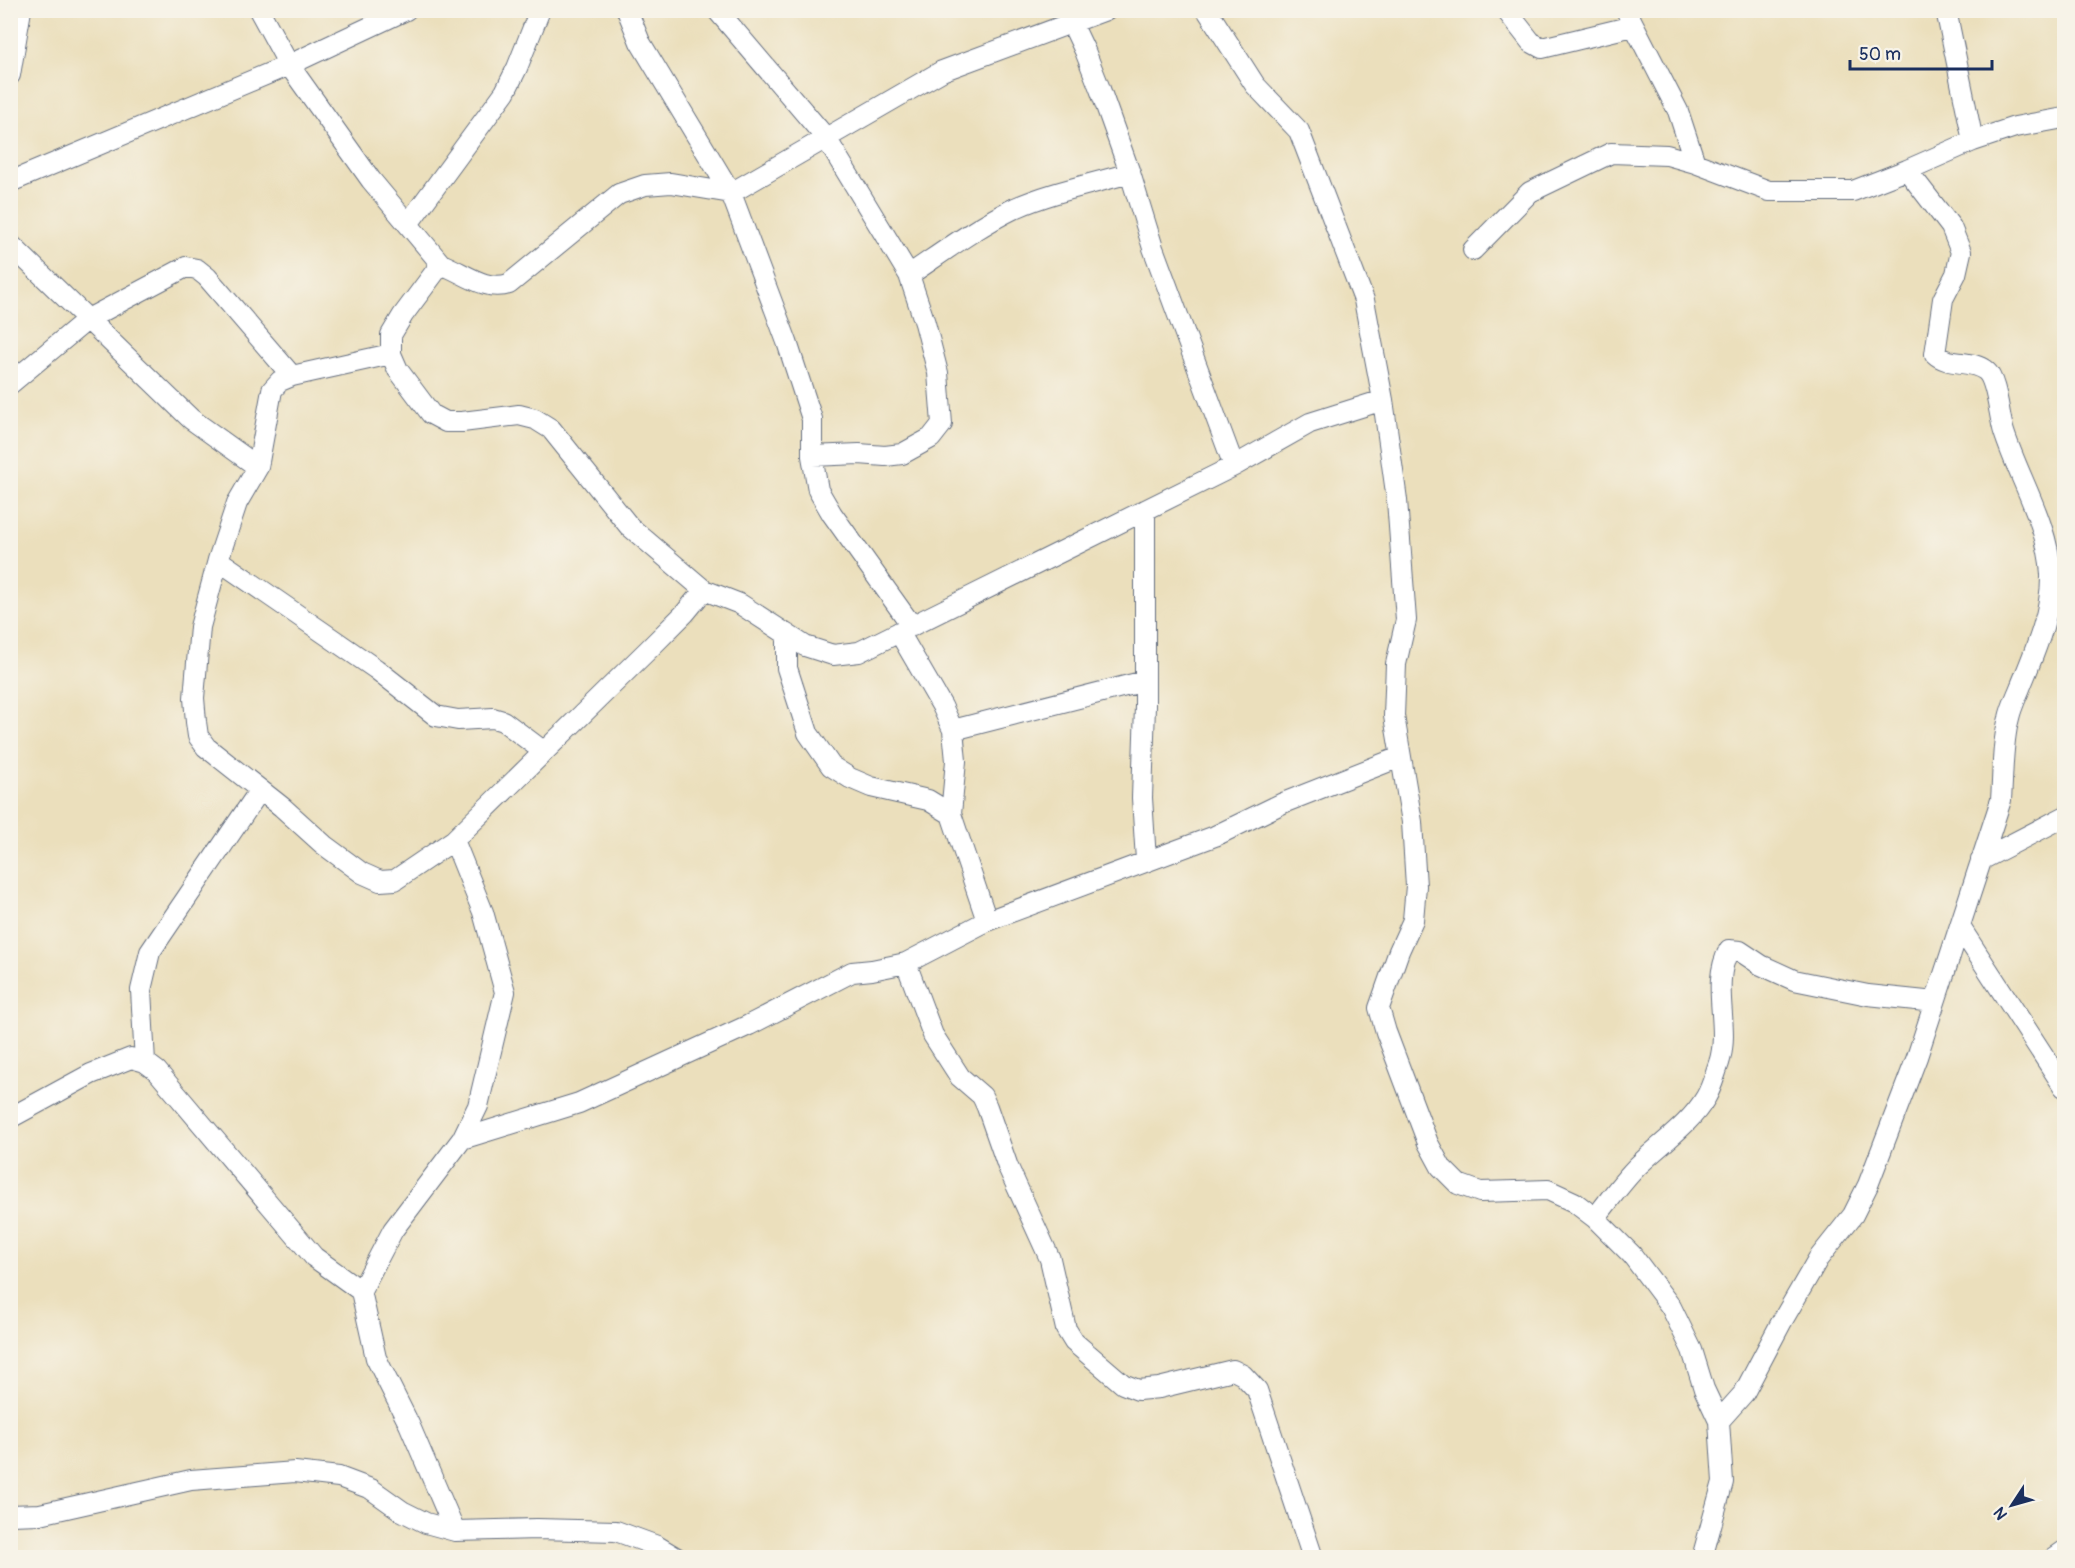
<svg xmlns="http://www.w3.org/2000/svg" width="2075" height="1568" font-family="Pangolin,sans-serif">
  <style>
    .lines { fill: none; stroke-linecap: round; stroke-linejoin: round }
    .minor-casing { stroke: #646d7f; stroke-width: 22 }
    .minor { stroke: #fff; stroke-width: 20 }
  </style>
  <rect width="100%" height="100%" fill="#f7f3e8"/>
  <filter id="ink" filterUnits="userSpaceOnUse"><feTurbulence type="fractalNoise" baseFrequency=".0167" numOctaves="2"/><feDisplacementMap in="SourceGraphic" scale="12" xChannelSelector="R" yChannelSelector="G"/><feConvolveMatrix kernelMatrix="1 2 1 2 8 2 1 2 1" color-interpolation-filters="sRGB"/></filter>
  <filter id="wash" filterUnits="userSpaceOnUse"><feTurbulence type="fractalNoise" baseFrequency=".008" numOctaves="4" result="noise"/><feDisplacementMap in="SourceGraphic" scale="24" xChannelSelector="R" yChannelSelector="G"/><feGaussianBlur stdDeviation="1.35" result="paint"/><feColorMatrix in="noise" values="0 0 0 0 0 0 0 0 0 0 0 0 0 0 0 0 0 1.4 0 .05"/><feComposite in="paint" operator="in"/></filter>
  <g filter="url(#wash)">
    <rect width="100%" height="100%" fill="#ebdfbc"/>
  </g>
  <g filter="url(#ink)">
    <g class="lines">
      <defs>
        <path id="minor" d="M259,10L289,65L371,180L441,264L403,315L391,335V354L398,370L431,414L446,422H462L519,415L535,419L551,429L629,526L704,590L740,604L805,646L833,655L859,652L1234,466L1310,423L1383,400
          M627,10L640,42L731,193L787,342L812,419V456L818,490L832,514L912,626
          M717,10L826,138L909,275
          M1207,10L1255,85L1299,131L1364,300L1383,400L1397,500L1406,620L1396,664L1394,716L1412,822L1416,886L1413,920L1399,951L1379,1008L1386,1032L1428,1143L1441,1167L1458,1184L1480,1192L1548,1190L1574,1202L1595,1218L1632,1255L1671,1307L1692,1350L1704,1389L1719,1421L1723,1482L1702,1558
          M1506,10L1531,42L1542,48L1633,26
          M1626,10L1678,111L1695,163
          M1946,10L1973,141
          M1067,13L1085,51L1100,89L1130,173L1153,248L1234,466
          M10,75L21,10
          M10,182L289,65L406,10
          M408,224L505,92L517,68L540,10
          M10,244L191,419L258,467
          M1473,250L1530,192L1611,153L1667,155L1695,163L1769,191H1853L1907,170L1973,141L2015,127L2064,118
          M441,264C463,272 485,292 509,284L619,194L645,185L671,183L731,193L942,71L1106,10
          M391,354L292,376L280,381L272,390L258,467L237,503L218,560L200,627L194,698L196,722L198,736L206,747L282,807L324,845L362,873L380,881L395,880L454,840L649,649L685,613L704,590
          M10,384L88,319L186,267L197,269L207,277L292,376
          M812,456L859,454L885,456L902,454L931,438L942,424L938,373L925,323L909,275C943,252 978,226 1015,208C1051,192 1092,184 1130,173
          M1145,510V706L1142,798L1146,860
          M218,560L376,669L436,716L458,720L493,718L503,721L543,751
          M899,632L942,706L953,730L956,761L951,814L987,921
          M787,635V668L808,733L831,766L850,778L871,787L928,800L951,814
          M953,730L1145,681
          M454,840L483,912L505,992L478,1106L462,1139L393,1230L361,1291L376,1358L409,1424L455,1531
          M1981,860L2064,817
          M1960,927L2064,1087
          M906,963L933,1035L960,1077L982,1096L987,1107L1008,1167L1050,1259L1066,1329L1074,1342L1123,1384L1138,1390L1159,1388L1233,1370L1243,1375L1257,1390L1313,1558
          M145,1062L141,990L150,952L260,790
          M10,1118L91,1074L131,1058L145,1062L157,1071L314,1257L361,1291
          M462,1139L579,1103L749,1025L852,972L872,970L906,963L987,921L1215,836L1283,803L1400,757
          M1595,1218C1610,1200 1624,1178 1642,1162C1663,1142 1691,1123 1706,1097C1712,1087 1715,1074 1719,1063C1731,1026 1710,985 1729,950L1740,951L1761,965L1794,980L1868,995L1935,1002
          M1719,1421L1744,1393L1781,1323L1818,1259L1853,1215L1868,1185L1917,1057L2001,800C2003,773 2002,744 2009,718C2011,708 2016,698 2020,688C2034,653 2052,614 2051,574C2048,523 2019,479 2004,432C1999,417 1997,380 1986,371C1972,359 1949,367 1935,354L1943,299L1956,274L1961,252L1951,227L1907,170
          M10,1515L40,1514L191,1480L295,1472L339,1477L371,1489L402,1511L426,1523L455,1531L537,1529L616,1531L657,1546L677,1558
          M2054,1558L2064,1551"/>
      </defs>
      <use href="#minor" class="minor-casing"/>
      <use href="#minor" class="minor"/>
    </g>
  </g>
  <rect width="2075" height="1568" fill="none" stroke="#f7f3e8" stroke-width="36"/>
  <g transform="translate(2012 1505) rotate(234)" stroke="#f7f3e8" stroke-width="4.5" paint-order="stroke">
  <path d="M0-4.5L10 22L0 15L-10 22Z" fill="#1b2f5e"/>
  <text y="-9" font-size="16" font-weight="bold" text-anchor="middle" fill="#1b2f5e">N</text>
  </g>
  <path d="M1850 60v9h142v-9" fill="none" stroke="#1b2f5e" stroke-width="3"/>
  <text x="1859" y="60" font-size="18" fill="#1b2f5e" stroke="#f7f3e8" stroke-width="4.5" paint-order="stroke">50 m</text>
</svg>
